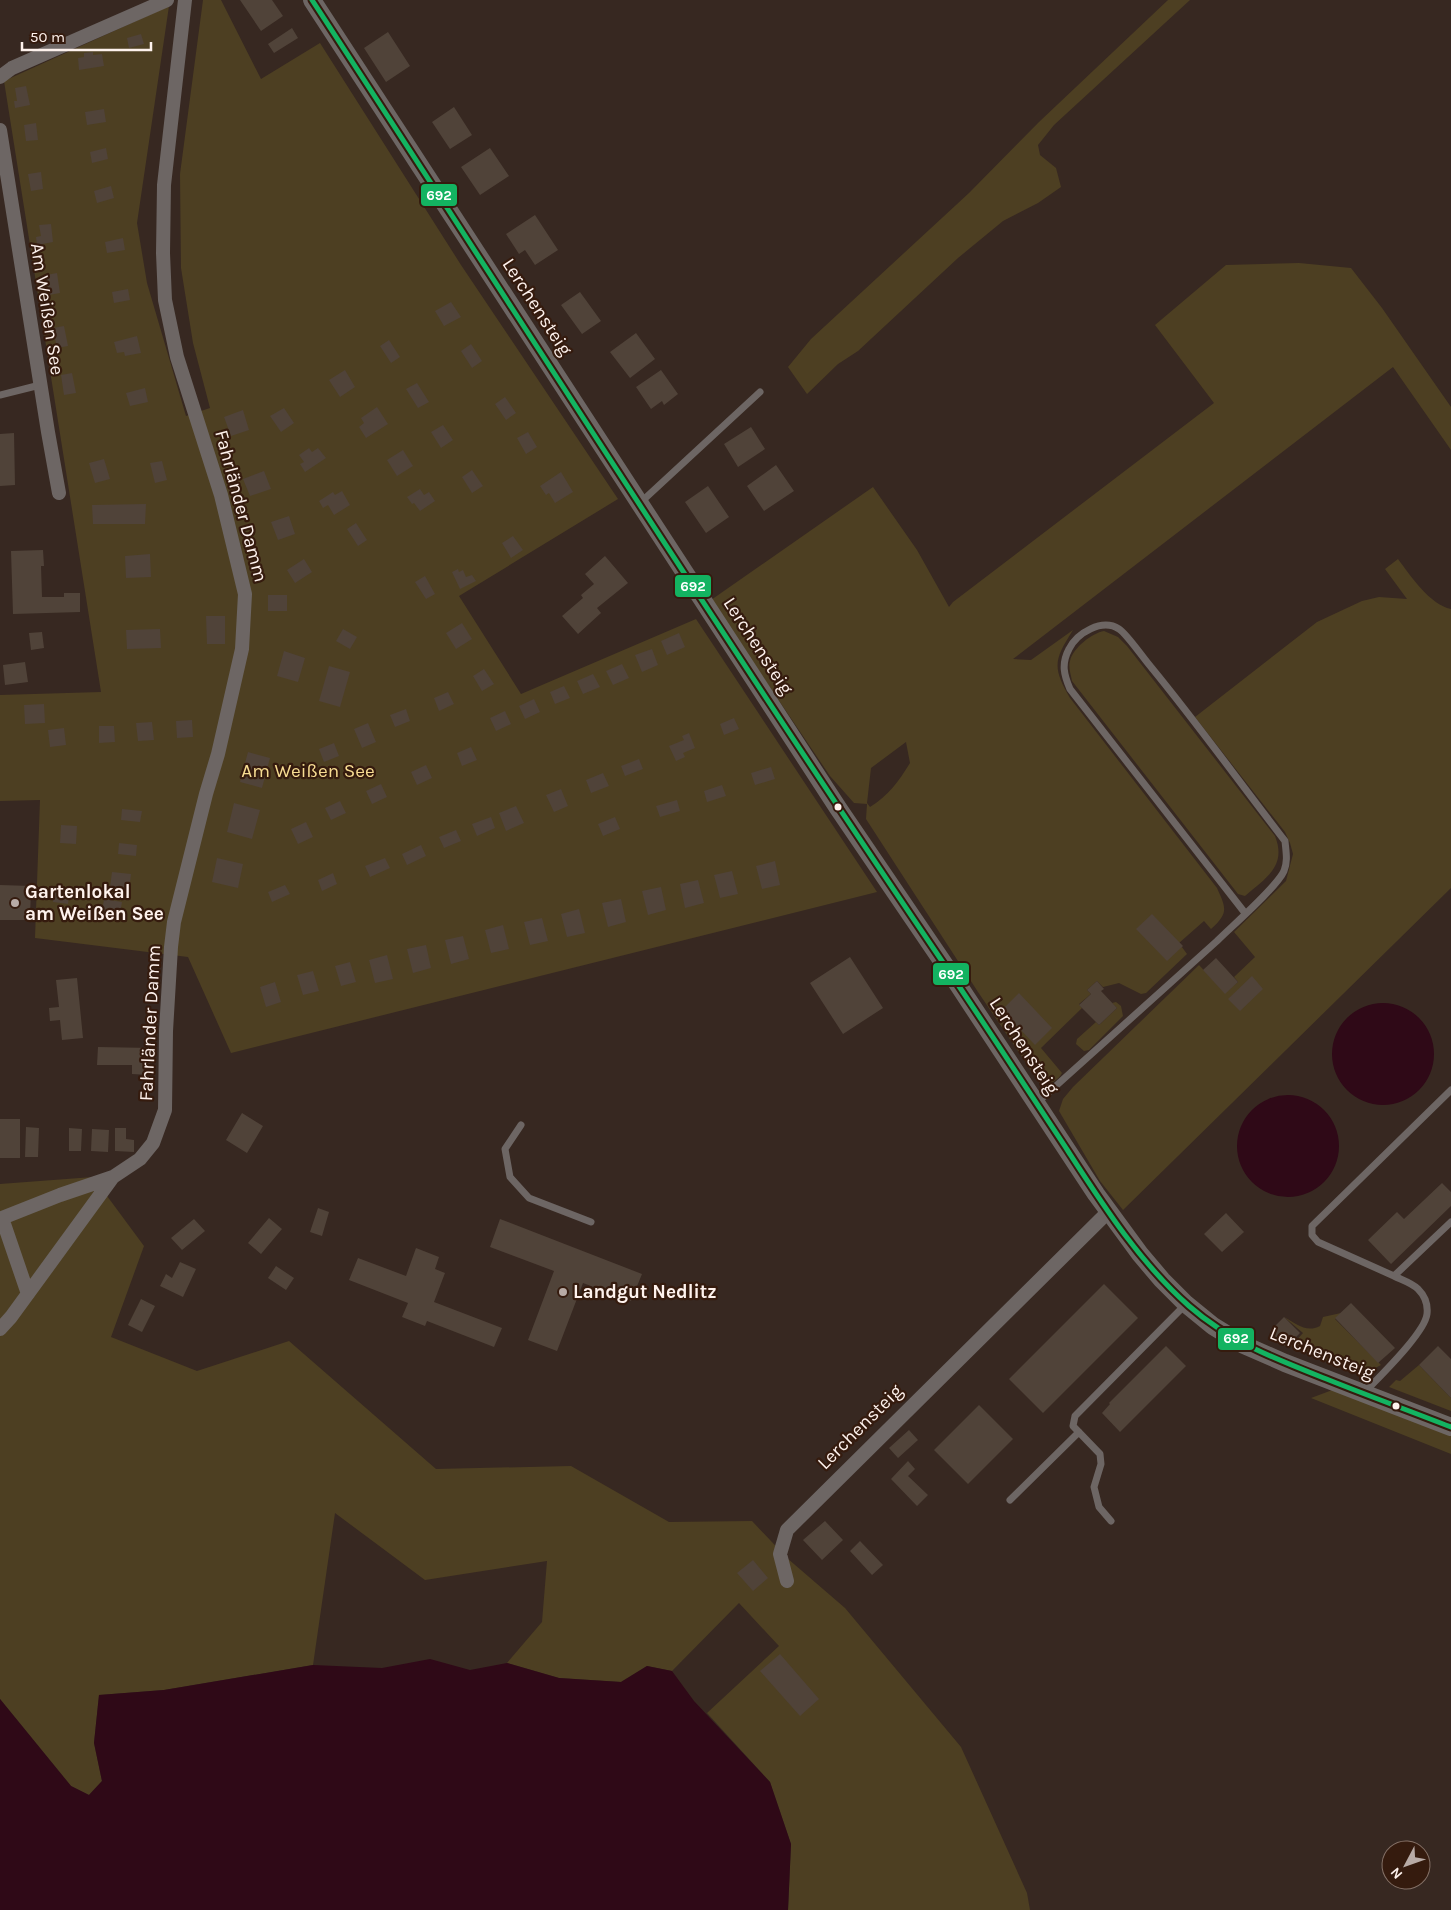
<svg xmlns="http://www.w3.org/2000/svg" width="1451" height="1910" font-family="Karla,sans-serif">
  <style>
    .green { fill: #4d3f22; fill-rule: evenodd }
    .water { fill: #2f0917 }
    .building { fill: #504339 }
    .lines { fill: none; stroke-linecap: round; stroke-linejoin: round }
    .service { stroke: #6d6664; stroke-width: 7 }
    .minor { stroke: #6d6664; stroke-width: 14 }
    .tertiary { stroke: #6d6664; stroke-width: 18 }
    .bus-1-casing { stroke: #351b0e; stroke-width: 9 }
    .bus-1 { stroke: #13b361; stroke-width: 5 }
    .bus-dot { fill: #fef2ed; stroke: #351b0e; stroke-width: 2 }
    .poi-dot { fill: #b8aba6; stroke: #351b0e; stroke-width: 2 }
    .labels { text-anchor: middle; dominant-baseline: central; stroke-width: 4.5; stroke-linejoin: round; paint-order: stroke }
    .street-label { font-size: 19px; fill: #fef2ed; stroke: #351b0e }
    .park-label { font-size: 19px; fill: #f7dc92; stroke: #351b0e }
    .poi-label { font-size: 19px; font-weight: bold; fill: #fef2ed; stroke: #351b0e; text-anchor: start }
    .line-badge { stroke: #351b0e; stroke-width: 2 }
    .badge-label { font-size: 14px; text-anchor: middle; font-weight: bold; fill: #fff }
  </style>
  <rect width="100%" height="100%" fill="#372821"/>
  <path class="green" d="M203,0H221L261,79L320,43L461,265L618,499L459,596L521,694L696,619L877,892L231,1053L188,957L35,938L40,800L0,801V695L101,692L4,81L169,6L137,223L147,283L186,416L210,408L193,343L181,268L180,174Z
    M1168,0H1190L1054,125L1038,145L1040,155L1056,168L1061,187L1038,203L1003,221L958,258L858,351L838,364L807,394L788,367L811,339L969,193L1039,122Z
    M1299,263L1351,268L1382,308L1451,407V450L1393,367L1013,659L1031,660L1073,630C1054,660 1052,667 1070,698L1217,888C1226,908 1229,913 1211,929L1204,921L1179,943L1187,954L1146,993L1141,994L1119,983L1103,987L1097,981L1087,990L1091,994L1079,1004L1082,1008L1041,1048L1062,1073C1058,1081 1050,1084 1041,1085L978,992L866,819L867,804L854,803L830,776L711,600L873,487L917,550L949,607L953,602L1214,403L1155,325L1226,265ZM906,742L910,763C899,781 888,796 870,807L867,803L871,768Z
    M1398,559C1410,575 1430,605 1451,609V888L1123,1210L1100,1181L1059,1111L1063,1099L1073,1087L1199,965L1225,993L1238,982L1234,977L1255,957L1234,932L1286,881L1293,854L1290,843L1285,832L1195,717L1317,622L1362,601L1379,597L1407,599L1385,569Z
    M1104,631L1118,637L1127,646L1275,836C1287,866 1266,878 1245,896L1238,894L1072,681C1071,675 1068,667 1070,661C1073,648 1092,633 1104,631Z
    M1116,1002L1121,1006L1123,1016L1089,1050L1084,1051L1076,1044L1077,1039L1096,1022L1099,1025L1117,1008L1112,1003Z
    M93,1177L144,1246L111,1337L197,1371L289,1341L436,1469L571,1466L669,1522L752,1521L787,1558L845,1608L961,1747L1027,1893L1030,1910H788L791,1844L770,1782L707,1713L779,1646L739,1603L672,1671L647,1666L621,1682L559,1678L507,1663L542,1622L547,1561L425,1580L335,1513L313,1665L164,1690L99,1695L94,1743L102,1781L89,1795L71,1786L0,1699V1184Z
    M1341,1313L1335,1319L1381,1365L1362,1375L1291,1346L1303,1333L1284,1317C1297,1324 1306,1333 1320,1326L1323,1317Z
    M1419,1365L1451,1398V1411L1389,1387L1396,1380L1400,1381Z
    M1335,1389L1451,1435V1454L1311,1398Z"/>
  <path class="water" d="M1332 1054a51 51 0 1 1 102 0a51 51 0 1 1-102 0Z
    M1237 1146a51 51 0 1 1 102 0a51 51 0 1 1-102 0Z
    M430,1659L470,1670L507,1663L559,1678L621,1682L647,1666L672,1671L694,1701L770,1782L791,1844L788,1910H0V1699L71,1786L89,1795L102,1781L94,1743L99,1695L164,1690L313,1665L382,1668Z"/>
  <path class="building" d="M240,0H272L283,16L261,31Z
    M292,28L298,38L274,53L268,44Z
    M388,32L410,66L386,82L364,48Z
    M141,34L144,44L129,48L127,38Z
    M93,52V55L102,54L104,66L79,70L78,58L84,57V53Z
    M26,86L30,105L15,108L14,101H17L15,88Z
    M454,107L472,135L450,149L432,122Z
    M104,109L106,122L87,125L85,112Z
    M36,123L38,140L26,141L24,125Z
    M106,148L108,159L92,163L90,152Z
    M490,148L509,176L480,195L461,167Z
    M41,172L43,189L31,191L28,174Z
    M111,186L114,198L97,203L94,191Z
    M535,215L558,250L535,265L525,250L519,254L506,234Z
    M51,224L53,242L37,245L36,237L41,236L39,225Z
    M123,238L125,250L107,253L105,242Z
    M57,273L60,293L49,295L46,275Z
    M128,289L130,300L114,303L112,292Z
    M580,292L601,321L582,334L561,305Z
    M451,302L461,317L444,326L435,311Z
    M64,326L68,346L57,348L53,328Z
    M636,333L655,359L630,378L610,352Z
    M137,336L141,353L125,356L124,352L117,353L114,342Z
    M389,340L400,357L391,363L380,346Z
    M471,344L482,361L472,368L461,351Z
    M345,370L355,387L340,397L329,380Z
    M661,370L678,394L664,405L662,401L651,409L636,387Z
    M72,373L76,393L64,395L61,375Z
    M417,383L429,402L418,408L406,389Z
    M145,388L148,402L130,406L126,393Z
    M505,397L516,413L506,420L495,404Z
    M377,407L388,424L366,438L359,427L364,423L361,418Z
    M284,408L294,423L281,432L270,416Z
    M243,410L249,430L231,436L224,417Z
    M443,425L453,440L441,448L431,432Z
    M751,427L765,449L738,467L724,444Z
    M528,432L537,447L526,454L517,438Z
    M14,433L15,485L0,486V434Z
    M309,448L312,452L318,448L326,458L305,472L300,464L304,462L299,455Z
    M403,450L413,466L397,476L387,460Z
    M104,459L110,479L95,483L89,463Z
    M162,461L167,480L155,483L150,463Z
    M776,465L794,491L764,511L747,486Z
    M472,470L483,486L472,493L462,477Z
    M264,471L271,489L250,496L243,479Z
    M561,472L573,492L555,503L549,493L546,495L540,486Z
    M708,486L729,517L706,533L685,502Z
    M420,489L424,495L429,492L435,501L420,511L414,503L412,504L407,497Z
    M342,491L350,505L334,515L328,505L323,508L319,501L333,492L335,495Z
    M146,504L145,524H93L92,505Z
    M289,516L295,534L278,540L271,522Z
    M356,523L367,540L358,546L347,529Z
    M513,536L523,550L511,558L502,543Z
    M43,550L44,566H41L42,597H64V593H80V612L13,614L11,551Z
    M150,554L151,577L126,578L125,556Z
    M605,556L628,583L597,608L601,613L578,634L562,616L583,598L581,595L594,584L585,574Z
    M304,559L312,572L295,583L287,570Z
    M458,569L459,572L463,570L466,577L472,575L476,581L460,589L452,572Z
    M425,576L435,594L426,599L415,582Z
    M268,595H287V611H268Z
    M206,616H225V644H207Z
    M462,623L472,639L456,649L446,633Z
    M160,629L161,648L127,649L126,630Z
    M343,629L357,637L350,649L336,641Z
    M42,632L44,648L31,650L29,633Z
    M679,633L685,647L667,655L661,641Z
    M652,649L658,665L642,672L635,655Z
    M284,651L305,658L298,682L277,676Z
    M25,662L28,682L5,685L3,665Z
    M622,664L629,678L613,685L606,671Z
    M329,666L350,672L340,707L319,701Z
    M484,669L494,684L482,691L473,676Z
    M593,674L600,687L583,694L577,681Z
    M564,686L570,698L555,704L550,692Z
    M448,692L454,704L439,711L434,698Z
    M534,699L540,712L525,719L519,706Z
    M44,704L45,723L25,724L24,705Z
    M406,709L410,721L395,727L390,715Z
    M505,711L511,724L496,731L490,718Z
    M734,718L739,729L724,735L720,724Z
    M192,720L193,737L177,738L176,721Z
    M152,722L154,740L138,741L136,723Z
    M368,723L376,742L362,748L354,729Z
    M99,726H114L115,742L99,743Z
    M64,728L66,745L50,747L48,730Z
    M689,733L695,748L683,753L685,757L676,761L669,746L684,740L682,736Z
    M334,743L339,756L324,762L319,749Z
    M471,747L477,760L462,766L457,753Z
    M248,752L270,758L262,788L240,782Z
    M639,759L643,769L625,776L621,766Z
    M426,765L432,778L417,785L411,772Z
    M771,767L775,779L755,785L751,773Z
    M603,773L609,786L591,793L586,780Z
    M381,784L387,797L372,804L366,791Z
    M722,785L726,796L707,802L704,791Z
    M561,789L568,806L554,812L546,795Z
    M677,800L680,811L660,817L656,806Z
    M340,801L346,813L331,820L325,808Z
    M234,803L260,810L252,839L227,832Z
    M516,806L524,823L506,831L499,813Z
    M122,809L142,811L140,822L121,820Z
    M491,817L495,828L477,836L472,824Z
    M615,817L620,829L603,836L598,824Z
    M306,822L313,837L298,844L291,829Z
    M61,825L77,826L76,844L60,843Z
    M456,830L461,841L444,848L439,837Z
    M119,843L137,845L136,856L118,854Z
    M421,845L426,856L407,865L402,854Z
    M217,858L243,864L238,888L212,882Z
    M385,858L390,868L370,877L365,866Z
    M775,861L780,885L762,889L756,866Z
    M732,871L738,894L720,898L714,875Z
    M112,872L131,874L129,890L110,887Z
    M333,873L337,884L322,891L318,880Z
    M698,880L704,903L685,908L680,884Z
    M0,885L31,886L30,920H0Z
    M285,885L290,894L272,902L268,892Z
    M54,886L70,888L68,904L53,902Z
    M661,887L666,910L648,915L642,891Z
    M104,899L122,902L120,914L102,911Z
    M621,899L626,922L608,927L602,903Z
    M579,909L585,933L567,937L561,914Z
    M1152,914L1183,946L1167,961L1136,929Z
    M542,918L548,941L530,945L524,922Z
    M503,925L509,949L491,953L485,930Z
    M463,936L469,959L451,964L445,940Z
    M426,945L431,968L413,973L407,949Z
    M387,955L393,979L375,983L369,960Z
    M850,957L883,1008L843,1034L810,983Z
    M1216,958L1238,982L1225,994L1203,970Z
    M350,962L356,982L341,986L335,966Z
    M313,971L319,991L303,995L297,975Z
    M1252,976L1263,989L1240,1011L1228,999Z
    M77,978L83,1038L62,1040L60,1020L50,1021L49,1008L59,1007L56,980Z
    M1097,981L1104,989L1101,991L1117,1008L1099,1025L1079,1005L1091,994L1087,990Z
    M275,982L281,1002L266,1007L260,987Z
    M1019,993L1052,1028L1035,1045L1002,1010Z
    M98,1047L151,1048L149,1075L132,1074V1065H97Z
    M242,1113L263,1126L247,1153L226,1140Z
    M0,1119H20V1158H0Z
    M26,1127L39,1128L38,1157H25Z
    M69,1128L82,1129L81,1151H69Z
    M115,1128H126V1139L134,1140V1152L115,1151Z
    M92,1129L109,1130L108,1152L91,1151Z
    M1442,1183L1451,1192V1206L1391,1264L1368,1240L1397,1212L1404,1219Z
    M318,1208L329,1212L322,1236L310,1232Z
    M1226,1213L1244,1232L1222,1252L1204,1234Z
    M269,1218L282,1229L261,1254L248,1243Z
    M194,1219L205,1231L182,1250L171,1238Z
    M500,1219L642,1274L631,1301L583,1283L557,1351L528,1340L554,1271L490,1247Z
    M416,1248L439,1257L435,1269L445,1273L434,1302L502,1328L494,1347L427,1321L425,1326L402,1317L408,1303L349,1280L358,1258L406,1276Z
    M180,1262L196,1269L183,1297L160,1286L166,1274L172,1278Z
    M276,1266L294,1278L286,1290L268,1278Z
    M1104,1284L1138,1318L1043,1413L1009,1379Z
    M141,1299L155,1306L142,1332L128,1325Z
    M1351,1303L1395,1348L1378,1363L1335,1318Z
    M1284,1317L1300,1333L1286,1347L1270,1331Z
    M1166,1346L1186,1366L1120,1432L1102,1413L1110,1404L1109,1403Z
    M1438,1346L1451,1359V1398L1419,1365Z
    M979,1405L1013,1439L968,1484L934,1450Z
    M909,1430L918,1440L898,1458L889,1448Z
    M908,1461L915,1469L908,1476L928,1495L917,1506L891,1479Z
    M825,1521L843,1540L822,1560L803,1540Z
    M860,1541L883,1565L872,1575L850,1551Z
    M753,1560L768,1578L753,1591L737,1573Z
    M780,1654L819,1699L800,1716L760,1671Z"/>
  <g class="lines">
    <path class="service" d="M0,395L40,385
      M640,503L760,392
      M1451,1090L1312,1226V1235L1318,1242L1394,1276L1451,1222
      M1038,1102L1217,941C1231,927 1277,887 1284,871C1288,861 1286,852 1285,841C1240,783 1197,723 1151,667C1143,658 1127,634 1119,629C1102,618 1077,633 1069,649C1061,664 1064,675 1070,689L1245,913
      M521,1125L505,1149L510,1177L529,1198L591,1222
      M1364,1393C1378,1378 1425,1333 1427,1314C1428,1305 1425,1296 1418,1289C1412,1283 1402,1280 1394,1276
      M1010,1500L1079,1432
      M1111,1521L1099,1507L1094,1487L1101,1464L1100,1454L1073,1426L1075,1416L1186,1304"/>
    <path class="minor" d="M0,77L12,68L167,0
      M0,130L48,432L59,493
      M28,1294L2,1218L60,1195L113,1177L140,1159L153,1143L165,1110L166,1031L171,947L174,922L206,794L218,754L242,649L245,594L221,495L177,357L165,300L163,253L164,185L185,0
      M0,1329L11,1317L113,1177
      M787,1581L780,1554L787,1530L1108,1212"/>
    <path class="tertiary" d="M312,0L838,808L955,980L1096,1194L1140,1254L1162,1280L1186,1304L1213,1326L1244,1345L1285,1363L1451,1427"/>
    <defs>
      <path id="bus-1" d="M312,0C522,322 728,646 944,964C986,1026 1027,1089 1068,1151C1103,1205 1140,1263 1189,1306C1230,1342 1278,1360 1329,1380C1369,1396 1410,1411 1451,1427"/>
    </defs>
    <use href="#bus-1" class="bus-1-casing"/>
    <use href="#bus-1" class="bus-1"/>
  </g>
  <g class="bus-dot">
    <circle cx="838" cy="807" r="4.5"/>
    <circle cx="1396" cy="1406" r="4.5"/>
  </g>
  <g class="poi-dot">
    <circle cx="15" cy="903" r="5"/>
    <circle cx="563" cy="1292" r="5"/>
  </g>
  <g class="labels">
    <g class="street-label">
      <text transform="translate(537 307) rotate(57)">Lerchensteig</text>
      <text transform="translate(47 309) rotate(81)">Am Weißen See</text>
      <text transform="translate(241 506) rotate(75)">Fahrländer Damm</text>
      <text transform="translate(758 646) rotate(57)">Lerchensteig</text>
      <text transform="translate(150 1023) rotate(-87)">Fahrländer Damm</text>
      <text transform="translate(1024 1046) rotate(57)">Lerchensteig</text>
      <text transform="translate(1322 1353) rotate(22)">Lerchensteig</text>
      <text transform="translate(860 1427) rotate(-45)">Lerchensteig</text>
    </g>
    <g class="park-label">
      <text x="308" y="771">Am Weißen See</text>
    </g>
    <g class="poi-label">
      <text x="25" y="892">Gartenlokal<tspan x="25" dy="22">am Weißen See</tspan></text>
      <text x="573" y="1292">Landgut Nedlitz</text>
    </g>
  </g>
  <g class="line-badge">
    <rect x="420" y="183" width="38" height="24" rx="5" fill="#13b361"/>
    <rect x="674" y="574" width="38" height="24" rx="5" fill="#13b361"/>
    <rect x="932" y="962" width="38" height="24" rx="5" fill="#13b361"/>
    <rect x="1217" y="1327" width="38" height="24" rx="5" fill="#13b361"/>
  </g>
  <g class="badge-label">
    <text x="439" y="200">692</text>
    <text x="693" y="591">692</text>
    <text x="951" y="979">692</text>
    <text x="1236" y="1343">692</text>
  </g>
  <g transform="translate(1406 1865) rotate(229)"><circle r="24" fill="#351b0e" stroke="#857167"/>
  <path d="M0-4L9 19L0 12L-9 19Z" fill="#b8aba6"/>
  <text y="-8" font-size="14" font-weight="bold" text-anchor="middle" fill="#fef2ed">N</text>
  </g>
  <path d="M22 42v8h129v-8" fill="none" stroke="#fef2ed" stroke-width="2.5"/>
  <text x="30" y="42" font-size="15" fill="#fef2ed" stroke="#351b0e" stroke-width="4" paint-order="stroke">50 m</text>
</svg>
